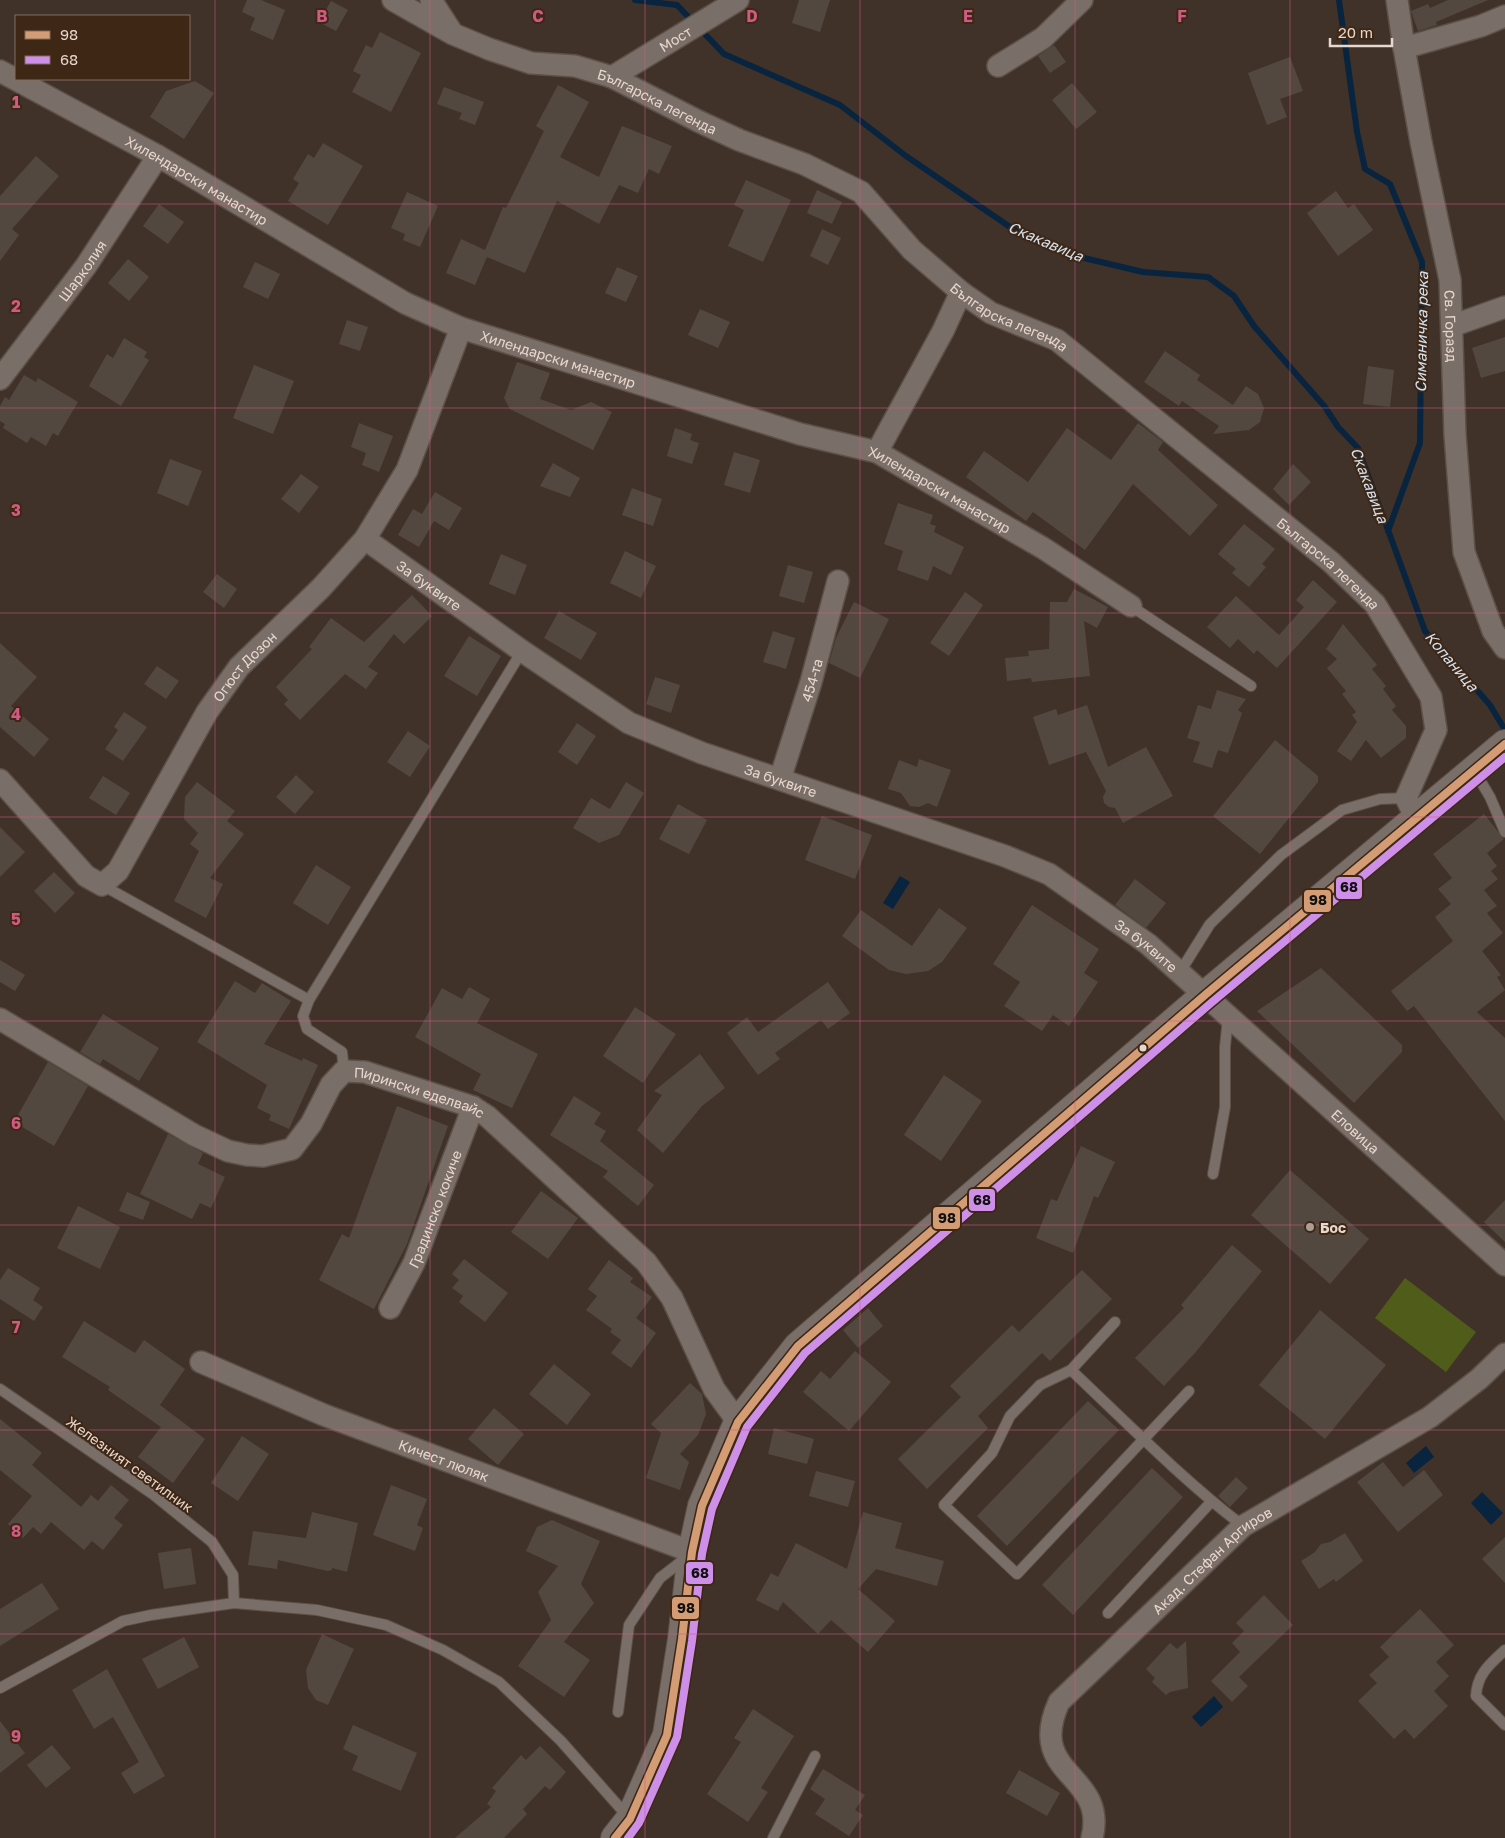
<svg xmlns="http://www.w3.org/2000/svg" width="1505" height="1838" font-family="'Golos Text',sans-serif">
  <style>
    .green { fill: #505c1a }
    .water { fill: #09243e }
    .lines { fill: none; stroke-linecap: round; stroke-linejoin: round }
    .stream { stroke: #09243e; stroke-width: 6 }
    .building { fill: #53483f }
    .lane-casing { stroke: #5c5047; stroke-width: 12 }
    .street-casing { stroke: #5c5047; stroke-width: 24 }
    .secondary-casing { stroke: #5c5047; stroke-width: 30 }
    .lane { stroke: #7a6f68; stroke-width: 10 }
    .street { stroke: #7a6f68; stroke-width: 21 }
    .secondary { stroke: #7a6f68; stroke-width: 28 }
    .bus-1-casing { stroke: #3f2715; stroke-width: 11 }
    .bus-2-casing { stroke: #3f2715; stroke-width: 11 }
    .bus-1 { stroke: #d39c74; stroke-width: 8 }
    .bus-2 { stroke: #ce8fe9; stroke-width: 8 }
    .grid { fill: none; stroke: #cf5b83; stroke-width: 1; stroke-opacity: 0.55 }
    .bus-dot { fill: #e8d7cd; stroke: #3f2715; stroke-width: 2 }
    .poi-dot { fill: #ad9d94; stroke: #3f2715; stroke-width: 2 }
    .labels { text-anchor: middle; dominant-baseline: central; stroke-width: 4; stroke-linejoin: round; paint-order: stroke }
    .street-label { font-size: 14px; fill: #e8d7cd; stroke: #3f2715 }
    .poi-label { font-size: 14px; font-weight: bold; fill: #e8d7cd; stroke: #3f2715; text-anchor: start }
    .water-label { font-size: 15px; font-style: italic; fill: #d2e2f2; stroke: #3f2715 }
    .grid-label { font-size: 16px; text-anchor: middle; font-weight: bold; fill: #cf5b83; stroke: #3f2715; stroke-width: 4; stroke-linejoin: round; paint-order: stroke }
    .line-badge { stroke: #3f2715; stroke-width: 2 }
    .pale-badge-label { font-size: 14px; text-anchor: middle; font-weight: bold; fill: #111 }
  </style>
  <rect width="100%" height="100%" fill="#403229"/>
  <path class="green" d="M1405,1278L1476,1332L1446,1372L1375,1318Z"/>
  <path class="water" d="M900,876L910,882L893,909L883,903Z
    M1426,1446L1434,1457L1414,1473L1406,1463Z
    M1482,1492L1503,1513L1491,1525L1471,1503Z
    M1214,1696L1223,1707L1201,1727L1192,1717Z"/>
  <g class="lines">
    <path class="stream" d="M635,0L677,5L724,54L840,105L906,156L1013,229L1084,258L1143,272L1208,277L1234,296L1254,326L1325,407L1338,427L1358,448L1425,631L1490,705L1505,730
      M1339,0L1357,132L1365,169L1390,184L1422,262L1420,443L1388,531"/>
  </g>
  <path class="building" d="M247,0H261L285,10L273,40L250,30L255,18L242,12Z
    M799,0H830L820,32L792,23Z
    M1448,0H1488L1436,22L1437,25L1418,31L1411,11L1428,4L1430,8Z
    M331,1L348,10L336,31L319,22Z
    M380,32L421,53L391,112L352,92L361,75L353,71L366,45L372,48Z
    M1054,45L1066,62L1050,73L1038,56Z
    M1290,57L1303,91L1280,99L1287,117L1267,125L1248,73Z
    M195,81L214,93L184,139L150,117L166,91Z
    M1072,83L1097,112L1076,129L1052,100Z
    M558,85L589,102L560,157L599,177L622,126L672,146L659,174L649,169L638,193L619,185L599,224L557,201L525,273L487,257L475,285L446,273L461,239L485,250L503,207L506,208L544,131L536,126Z
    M444,87L484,102L475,125L459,119L462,113L437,104Z
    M323,143L363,166L328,225L288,201L299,183L293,179L308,154L314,158Z
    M36,156L59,176L12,229L19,235L0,261V196Z
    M746,180L791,200L763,262L728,246L744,210L734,205Z
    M817,190L842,202L832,224L807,213Z
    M1336,191L1348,208L1354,204L1373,230L1338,256L1307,213Z
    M407,192L438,206L420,247L403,240L405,234L391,228Z
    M159,204L184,222L168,244L143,226Z
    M822,229L841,238L828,265L810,256Z
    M128,259L149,277L129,301L108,283Z
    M255,262L280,274L268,299L243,287Z
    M617,267L638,276L626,302L605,293Z
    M700,309L730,322L718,348L688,335Z
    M347,320L368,327L360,351L339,344Z
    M1505,337V371L1481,378L1472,348Z
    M124,338L147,352L144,357L149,360L121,406L89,386L107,354L113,358Z
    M1165,351L1200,375L1197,380L1233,405L1246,386L1258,394L1264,408L1260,422L1249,430L1213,434L1219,426L1182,401L1179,406L1144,382Z
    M517,362L550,373L540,399L571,410L591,402L612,412L593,450L510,409L504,398Z
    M254,365L294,381L273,434L233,418Z
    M1368,366L1394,370L1390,407L1363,404Z
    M24,375L36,382L38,378L78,402L58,436L53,433L46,446L31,437L27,443L3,428L5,424L0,421V406L5,397L9,400Z
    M359,423L393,436L379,472L362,465L366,453L351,447Z
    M1138,423L1163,442L1158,450L1218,505L1190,536L1133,484L1085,550L1033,512L1026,521L966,477L984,451L1028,482L1067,428L1111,460Z
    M675,428L692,434L690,440L699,443L692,464L667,456Z
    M734,452L760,460L750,493L724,485Z
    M170,459L202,471L188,506L157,493Z
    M553,463L580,478L570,497L540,486Z
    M1293,464L1311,482L1289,505L1273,489Z
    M301,474L319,487L299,513L281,499Z
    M632,488L662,499L653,526L622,515Z
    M435,492L462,508L449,530L434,521L419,547L398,535L413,509L422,514Z
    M898,503L933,515L930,524L936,526L934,532L964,547L951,575L933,566L928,581L897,570L903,551L884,544Z
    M1244,524L1275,549L1262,564L1266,567L1249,587L1232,573L1236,569L1218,554Z
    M625,551L656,566L641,598L610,583Z
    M501,554L527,565L515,595L489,584Z
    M788,565L813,572L804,603L779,596Z
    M217,574L237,589L224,608L203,592Z
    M1313,580L1337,602L1277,668L1257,650L1254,654L1238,639L1230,648L1207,627L1236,596L1279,635L1304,607L1296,600Z
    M1074,589L1108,607L1097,628L1084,621L1090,676L1032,682L1031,678L1007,681L1005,658L1029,656L1028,651L1049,649L1050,602H1067Z
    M965,592L983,605L949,656L930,643Z
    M412,595L432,616L404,644L394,634L368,667L378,673L366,689L345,674L300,720L284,704L288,700L276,687L312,649L309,647L331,618L364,642Z
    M854,602L889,619L860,678L829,663L836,638Z
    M559,611L597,633L581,660L544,638Z
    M1343,624L1377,665L1372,669L1386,686L1383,689L1396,706L1392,710L1406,726V738L1381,758L1366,740L1351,761L1337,751L1357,722L1352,715L1356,712L1342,694L1346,691L1327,668L1337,659L1326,649Z
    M773,631L795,638L786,669L763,662Z
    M469,636L501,656L477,696L444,676Z
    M0,643L37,677L11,706L49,739L34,757L0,727Z
    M157,666L179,681L166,699L144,684Z
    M655,677L680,685L671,713L646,704Z
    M1217,690L1246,699L1238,710L1242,713L1228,753L1218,750L1212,768L1193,762L1200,742L1187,738L1198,705L1211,709Z
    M1087,705L1108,767L1146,747L1173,796L1123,823L1115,808L1109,807L1104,803L1103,797L1106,791L1086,752L1049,765L1033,717L1056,709L1058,715Z
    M124,712L147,727L123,761L105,749L118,730L114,727Z
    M577,723L596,736L577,765L558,752Z
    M408,731L430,746L410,777L387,762Z
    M1275,740L1318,776V782L1260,854L1213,816Z
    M919,759L951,770L937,807L928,803L919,807L910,806L901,793L888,789L899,760L917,767Z
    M296,775L314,792L295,814L276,797Z
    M103,776L130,793L116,815L89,798Z
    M197,782L235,811L227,821L244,834L210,878L223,884L206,918L174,901L199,851L190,844L198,833L184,819L185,797Z
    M626,782L644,793L619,835L599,843L573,828L591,798L610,809Z
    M678,804L707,820L689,854L659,839Z
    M1484,814L1504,839L1487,853L1497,866L1491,871L1498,879L1484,890L1497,906L1487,913L1503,933L1482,951L1501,975L1497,977L1505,990L1477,1012L1505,1038V1121L1414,1006L1407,1011L1391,991L1453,941L1435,917L1451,904L1438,889L1452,878L1433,854Z
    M822,816L872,835L855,879L805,860Z
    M0,827L25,852L0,877Z
    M316,865L351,887L328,925L293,903Z
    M54,872L75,893L55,913L34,891Z
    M1135,879L1166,903L1146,928L1115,905Z
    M1032,905L1099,949L1084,973L1098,982L1069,1026L1053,1015L1042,1031L1004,1006L1020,982L993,964Z
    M939,908L967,928L942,962L928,971L906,974L889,970L842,936L861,910L912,946Z
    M0,960L25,975L15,991L0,982Z
    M1321,968L1402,1045V1052L1354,1103L1257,1011Z
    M235,981L255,993L262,983L291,1001L264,1044L302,1061L303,1058L318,1065L289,1129L269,1120L271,1115L257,1108L267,1085L197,1042Z
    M828,982L850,1013L828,1029L821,1020L775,1053L780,1059L758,1075L727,1033L747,1017L758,1032Z
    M469,987L490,999L477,1023L538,1054L512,1108L473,1090L481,1074L415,1037L442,988L462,999Z
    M635,1007L676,1034L643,1083L603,1056Z
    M103,1014L159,1048L139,1081L103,1059L100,1064L80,1052Z
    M700,1054L725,1088L702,1106L663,1153L637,1130L662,1095L654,1091Z
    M48,1062L88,1086L54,1146L14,1122Z
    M944,1075L982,1101L941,1161L904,1135Z
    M574,1096L601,1113L594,1124L606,1131L600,1141L654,1185L638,1206L603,1177L608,1171L550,1135Z
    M397,1106L448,1126L407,1244L374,1309L319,1280L342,1234L349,1238Z
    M168,1134L203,1153L198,1164L225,1177L211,1208L200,1203L192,1219L140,1194Z
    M1081,1146L1115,1162L1098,1198L1094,1196L1073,1253L1036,1238L1051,1199L1057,1201Z
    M1290,1170L1369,1239L1330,1284L1251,1215Z
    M541,1191L578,1218L548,1259L511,1232Z
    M127,1192L150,1202L143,1220L119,1211Z
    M1505,1200V1242L1484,1222Z
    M78,1206L120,1227L100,1269L57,1248Z
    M1232,1245L1262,1271L1194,1354L1164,1386L1135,1358L1184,1308L1181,1305Z
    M464,1259L508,1293L485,1322L459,1302L463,1296L452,1288L459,1280L452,1274Z
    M609,1260L633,1278L630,1282L652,1297L636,1318L656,1333L631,1368L611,1353L621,1340L610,1332L612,1329L586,1310L597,1296L588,1289Z
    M8,1268L40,1288L33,1300L43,1307L34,1321L0,1299V1280Z
    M1082,1270L1112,1299L1050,1361L1042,1353L978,1416L988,1428L927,1489L898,1459L961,1397L950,1386L1012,1325L1019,1332Z
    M868,1308L883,1326L858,1348L843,1330Z
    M1320,1310L1386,1365L1325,1439L1259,1385Z
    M84,1321L135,1353L144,1340L185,1369L160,1405L205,1439L173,1483L138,1457L161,1427L108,1390L110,1387L62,1357Z
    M855,1351L891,1382L849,1431L803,1392L821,1371L830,1379Z
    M554,1364L591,1394L567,1425L529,1394Z
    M690,1383L702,1394L706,1414L698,1435L680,1454L689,1462L680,1490L646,1478L661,1433L651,1424Z
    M1088,1401L1119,1430L1007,1546L977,1516Z
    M494,1408L524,1434L498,1465L468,1439Z
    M0,1419L42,1453L32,1465L81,1507L91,1495L98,1501L111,1485L129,1500L114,1518L123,1525L103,1550L92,1541L84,1550L51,1522L41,1534L33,1527L23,1538L8,1524L32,1496L0,1470Z
    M774,1428L814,1439L807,1464L768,1454Z
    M242,1436L269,1454L238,1501L211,1483Z
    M1383,1462L1403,1487L1424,1470L1443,1495L1398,1532L1357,1482Z
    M1152,1468L1183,1497L1073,1615L1042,1585Z
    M816,1471L855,1481L848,1507L809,1496Z
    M1236,1477L1248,1488L1230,1507L1218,1496Z
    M391,1485L427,1499L417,1525L423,1528L415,1551L373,1535Z
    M312,1512L358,1523L347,1572L332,1568V1570L328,1571L278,1560L277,1569L248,1565L253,1531L306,1538Z
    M863,1512L902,1523L895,1548L944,1561L937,1586L876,1569L858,1589L895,1621L868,1652L831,1620L818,1634L783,1602L778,1611L756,1600L771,1573L778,1577L796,1543L847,1569Z
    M552,1520L600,1541L581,1584L594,1603L564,1642L590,1660L564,1697L518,1666L551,1620L538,1592L558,1566L526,1551L537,1527Z
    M1345,1533L1363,1561L1336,1582L1334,1579L1319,1589L1301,1561L1315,1552L1321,1544L1330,1542Z
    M1505,1537V1583L1482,1559Z
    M191,1548L196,1584L164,1589L158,1553Z
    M42,1583L59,1609L0,1646V1609Z
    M1264,1595L1293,1625L1239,1677L1248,1686L1232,1702L1211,1681L1240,1652L1232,1643L1244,1631L1236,1623Z
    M1420,1609L1454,1645L1436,1662L1449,1676L1434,1691L1448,1706L1414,1739L1405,1729L1394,1739L1358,1701L1377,1683L1369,1675L1389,1657L1380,1647Z
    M322,1634L354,1649L328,1705L316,1700L308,1688L306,1670Z
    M184,1637L199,1667L158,1689L142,1659Z
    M1186,1641L1188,1688L1170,1692L1166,1695L1152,1682L1155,1678L1146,1669L1170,1643L1177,1649Z
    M107,1669L165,1776L134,1794L121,1773L139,1762L113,1717L94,1729L72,1690Z
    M753,1709L794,1736L761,1788L768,1792L748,1822L707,1794L741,1742L734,1738Z
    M0,1721L25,1753L0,1773Z
    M353,1725L417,1753L401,1791L352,1770L358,1756L343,1749Z
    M52,1745L71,1768L46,1788L27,1765Z
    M540,1746L566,1772L550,1790L545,1786L523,1809L527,1814L504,1838H455L491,1807L487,1804L496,1791L492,1788L521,1755L526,1760Z
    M823,1769L865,1795L855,1810L863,1815L849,1836L815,1814L825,1799L810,1789Z
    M1019,1770L1060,1793L1047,1816L1006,1793Z"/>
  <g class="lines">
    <defs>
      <path id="lane" d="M1131,606L1251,686
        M1474,770L1490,797L1505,832
        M102,885L309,1000
        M1180,972L1210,924L1281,855L1342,810L1380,799L1406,798
        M344,1071L342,1052L307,1029L303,1016L309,1000L522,651
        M1213,1174L1225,1107V1047L1228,1017
        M1071,1370L1115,1322
        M0,1389L154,1495L212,1542L233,1575L234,1603
        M1189,1391L1017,1574L944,1505L992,1453L1010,1416L1040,1385L1071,1370C1127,1423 1182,1479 1243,1526
        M1108,1613L1211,1502
        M1505,1650C1490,1664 1477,1674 1476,1696L1505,1725
        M0,1688L123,1621L151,1615L234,1603L317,1610L386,1625L443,1650L499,1682L561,1741L629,1818
        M618,1712L629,1625L660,1578L687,1557
        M773,1838L815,1756"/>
      <g id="street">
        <path id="s1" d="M393,0L453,34L489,49L531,63L575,66L612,77L698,121L739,140L804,164L861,192L912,250L961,292L991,313L1057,340L1331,562L1375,604L1431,697L1436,730L1406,798L1416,818"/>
        <path d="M431,0L451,31"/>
        <path id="s2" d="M1397,0L1404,48L1421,142L1450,280L1455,435L1464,552L1493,631L1505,648"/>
        <path d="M1404,48L1481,26L1505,16"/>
        <path d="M998,66L1043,38L1082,0"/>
        <path id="s3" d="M0,71L158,156L405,303L461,328L800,434L877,452L1043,548L1131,606"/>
        <path id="s4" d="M612,77L738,0"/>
        <path d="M1452,326L1505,307"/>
        <path id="s5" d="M0,379L86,266L158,156"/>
        <path d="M877,452L943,331L961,292"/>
        <path id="s6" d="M365,539L522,651L629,723L702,753L1005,856L1049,874L1148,944L1505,1265"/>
        <path id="s7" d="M780,779L811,682L838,581"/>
        <path id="s8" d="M0,780L86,876L102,885L118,871L207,712L239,667L321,588L365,539L407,470L461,328"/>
        <path id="s9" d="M0,1019L194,1135L228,1151L247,1155L263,1156L292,1149L311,1124L331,1085L344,1071L365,1072L473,1107L487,1116L646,1262L672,1298L714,1389L738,1422"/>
        <path id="s10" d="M390,1308L414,1263L473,1107"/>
        <path id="s11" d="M201,1362L324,1415L692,1552"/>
        <path id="s12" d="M1092,1838C1108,1772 1025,1777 1059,1702L1243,1526L1430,1417L1479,1379L1505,1354"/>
      </g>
      <path id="secondary" d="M615,1838L630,1819L667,1735L682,1639L692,1552L702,1506L738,1422L798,1346L1205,995L1505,744"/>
    </defs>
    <use href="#lane" class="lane-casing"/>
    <use href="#street" class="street-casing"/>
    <use href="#secondary" class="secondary-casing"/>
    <use href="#lane" class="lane"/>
    <use href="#street" class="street"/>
    <use href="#secondary" class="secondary"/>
    <defs>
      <path id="bus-1" d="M615,1838L630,1819L667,1735L682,1639L692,1552L702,1506L738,1422L798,1346L1205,995L1505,744"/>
      <path id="bus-2" d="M628,1838L639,1823L677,1737L692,1641L702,1554L712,1509L747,1427L805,1353L1211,1003L1505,757"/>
    </defs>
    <use href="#bus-1" class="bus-1-casing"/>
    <use href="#bus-2" class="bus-2-casing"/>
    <use href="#bus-1" class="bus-1"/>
    <use href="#bus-2" class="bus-2"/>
  </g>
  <path class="grid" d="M215,0V1838M430,0V1838M645,0V1838M860,0V1838M1075,0V1838M1290,0V1838M0,204H1505M0,408H1505M0,613H1505M0,817H1505M0,1021H1505M0,1225H1505M0,1430H1505M0,1634H1505"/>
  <circle class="bus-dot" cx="1143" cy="1048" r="4.5"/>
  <circle class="poi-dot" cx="1310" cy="1227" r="5"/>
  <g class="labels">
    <g class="street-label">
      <text stroke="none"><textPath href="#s4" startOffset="74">Мост</textPath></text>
      <text stroke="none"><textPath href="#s1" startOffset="286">Българска легенда</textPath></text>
      <text stroke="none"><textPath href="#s3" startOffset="225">Хилендарски манастир</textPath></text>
      <text stroke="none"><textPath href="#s5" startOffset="136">Шарколия</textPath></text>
      <text stroke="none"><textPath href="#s1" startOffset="706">Българска легенда</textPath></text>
      <text stroke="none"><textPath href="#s2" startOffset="331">Св. Горазд</textPath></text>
      <text stroke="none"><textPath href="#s3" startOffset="630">Хилендарски манастир</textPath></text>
      <text stroke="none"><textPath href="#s3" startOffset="1035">Хилендарски манастир</textPath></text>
      <text stroke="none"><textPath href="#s1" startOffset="1111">Българска легенда</textPath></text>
      <text stroke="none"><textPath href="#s6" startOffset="79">За буквите</textPath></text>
      <text stroke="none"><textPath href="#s8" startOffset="410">Огюст Дозон</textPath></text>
      <text stroke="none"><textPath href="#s7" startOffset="104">454-та</textPath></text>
      <text stroke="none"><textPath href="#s6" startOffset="484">За буквите</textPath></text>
      <text stroke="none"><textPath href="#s6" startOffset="889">За буквите</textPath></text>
      <text stroke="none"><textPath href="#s9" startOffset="502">Пирински еделвайс</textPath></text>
      <text stroke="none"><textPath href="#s6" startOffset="1169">Еловица</textPath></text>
      <text stroke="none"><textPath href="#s10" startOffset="109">Градинско кокиче</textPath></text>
      <text stroke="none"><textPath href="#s11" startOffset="262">Кичест люляк</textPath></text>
      <text transform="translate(130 1464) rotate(36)">Железният светилник</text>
      <text stroke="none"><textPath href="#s12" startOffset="359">Акад. Стефан Аргиров</textPath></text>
    </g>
    <g class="poi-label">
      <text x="1320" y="1227">Бос</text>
    </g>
    <g class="water-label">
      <text transform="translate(1046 241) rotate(23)">Скакавица</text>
      <text transform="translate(1421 332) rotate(-89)">Симаничка река</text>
      <text transform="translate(1370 485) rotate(69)">Скакавица</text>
      <text transform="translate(1452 661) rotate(50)">Копаница</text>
    </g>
  </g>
  <g class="grid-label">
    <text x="322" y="22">B</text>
    <text x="538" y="22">C</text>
    <text x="752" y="22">D</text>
    <text x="968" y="22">E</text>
    <text x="1182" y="22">F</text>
    <text x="16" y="108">1</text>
    <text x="16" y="312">2</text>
    <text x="16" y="516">3</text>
    <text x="16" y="720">4</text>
    <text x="16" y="925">5</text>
    <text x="16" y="1129">6</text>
    <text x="16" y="1333">7</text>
    <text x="16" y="1537">8</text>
    <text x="16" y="1742">9</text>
  </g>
  <g class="line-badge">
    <rect x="1335" y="876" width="28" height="24" rx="5" fill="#ce8fe9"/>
    <rect x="1303" y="889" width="29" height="24" rx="5" fill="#d39c74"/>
    <rect x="968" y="1188" width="28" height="24" rx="5" fill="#ce8fe9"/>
    <rect x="932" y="1206" width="29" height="24" rx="5" fill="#d39c74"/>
    <rect x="685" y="1561" width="29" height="24" rx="5" fill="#ce8fe9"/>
    <rect x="671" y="1596" width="29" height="24" rx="5" fill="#d39c74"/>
  </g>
  <g class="pale-badge-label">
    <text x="1349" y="892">68</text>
    <text x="1318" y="905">98</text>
    <text x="982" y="1205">68</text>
    <text x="947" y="1223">98</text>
    <text x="700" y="1578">68</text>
    <text x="686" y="1613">98</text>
  </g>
  <rect x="15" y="15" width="175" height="65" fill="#3f2715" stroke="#836d5f"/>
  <rect x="25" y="31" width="25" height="8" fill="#d39c74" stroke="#836d5f"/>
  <text x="60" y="40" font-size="15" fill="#e8d7cd">98</text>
  <rect x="25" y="56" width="25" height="8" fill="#ce8fe9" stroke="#836d5f"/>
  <text x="60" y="65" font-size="15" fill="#e8d7cd">68</text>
  <path d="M1330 38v8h62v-8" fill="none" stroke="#e8d7cd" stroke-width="2.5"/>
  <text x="1338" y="38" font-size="15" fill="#e8d7cd" stroke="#3f2715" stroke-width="4" paint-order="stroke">20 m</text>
</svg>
